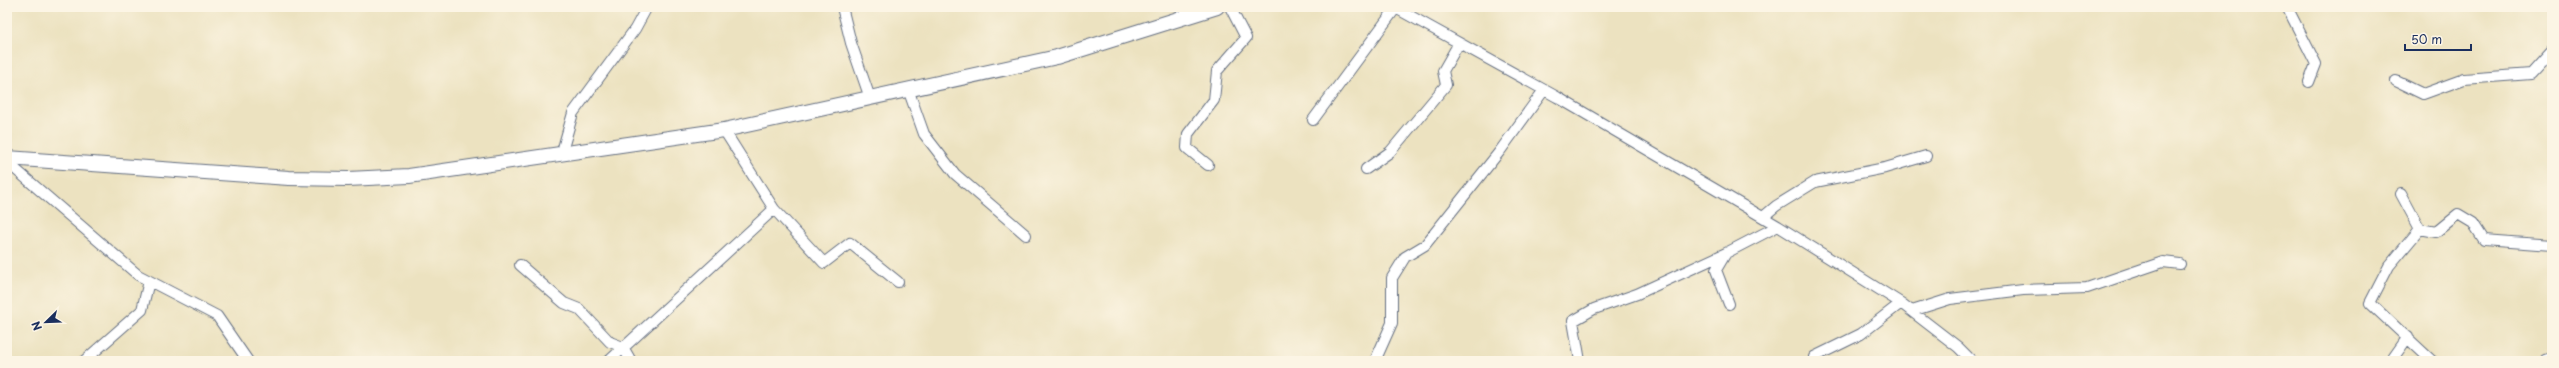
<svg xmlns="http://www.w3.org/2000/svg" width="2559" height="368" font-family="'Playpen Sans',sans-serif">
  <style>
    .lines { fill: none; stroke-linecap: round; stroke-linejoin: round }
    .street-casing { stroke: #646e80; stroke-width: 12 }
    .secondary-casing { stroke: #646e80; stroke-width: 16 }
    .street { stroke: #fff; stroke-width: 10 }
    .secondary { stroke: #fff; stroke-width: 14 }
  </style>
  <rect width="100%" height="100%" fill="#fcf5e5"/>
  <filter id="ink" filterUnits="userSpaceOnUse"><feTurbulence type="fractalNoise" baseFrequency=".025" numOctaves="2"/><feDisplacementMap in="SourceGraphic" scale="8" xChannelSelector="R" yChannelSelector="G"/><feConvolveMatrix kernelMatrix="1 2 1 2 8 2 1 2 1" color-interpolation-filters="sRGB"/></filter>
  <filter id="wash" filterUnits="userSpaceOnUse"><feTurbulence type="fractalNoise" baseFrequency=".012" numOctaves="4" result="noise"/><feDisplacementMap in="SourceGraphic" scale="16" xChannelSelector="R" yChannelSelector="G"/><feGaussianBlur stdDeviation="0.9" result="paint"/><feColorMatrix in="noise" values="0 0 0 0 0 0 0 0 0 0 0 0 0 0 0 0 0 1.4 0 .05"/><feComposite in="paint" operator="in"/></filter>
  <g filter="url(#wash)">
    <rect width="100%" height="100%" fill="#ece2c0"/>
  </g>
  <g filter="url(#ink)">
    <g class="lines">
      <defs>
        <path id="street" d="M842,7L851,43L870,98
          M1394,7L1557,97L1778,226L1901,303L1958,347L1972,361
          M2287,7L2316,64L2309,82
          M2396,81L2423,94L2464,79L2531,74L2552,51
          M908,89L924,134L955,174L1026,235
          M1313,120L1395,9
          M561,155L573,113L635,29L647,7
          M7,162L138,275L217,316L248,361
          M1208,165L1187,148L1188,134L1214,100L1217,71L1246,38L1230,7
          M1366,169L1390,152L1446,85L1443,71L1459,43
          M2401,194L2420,229L2389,266L2370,303L2432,361
          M774,209L824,263L850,243L898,282
          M1763,217L1776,206L1815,182L1885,168L1926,156
          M2420,229L2436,232L2458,214L2473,223L2484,240L2552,245
          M520,265L564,303L579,309L610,342L623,347L631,361
          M1729,304L1716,270L1726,253L1778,226
          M1912,311L1950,299L2023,290L2087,288L2163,262L2180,264
          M1814,357L1861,334L1901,303
          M84,361L142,310L149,281
          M609,361L774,209L724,130
          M1375,361L1392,323V278L1405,257L1425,245L1500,151L1544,90
          M1580,361L1573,321L1594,309L1637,294L1726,253
          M2391,361L2408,337
          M2546,361L2552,359"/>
        <path id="secondary" d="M7,158L289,178L348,179L409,176L724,130L1057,57L1217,7"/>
      </defs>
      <use href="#street" class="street-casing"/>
      <use href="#secondary" class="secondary-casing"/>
      <use href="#street" class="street"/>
      <use href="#secondary" class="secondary"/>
    </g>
  </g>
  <rect width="2559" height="368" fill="none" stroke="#fcf5e5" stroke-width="24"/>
  <g transform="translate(46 322) rotate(247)" stroke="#fcf5e5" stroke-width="3" paint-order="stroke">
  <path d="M0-3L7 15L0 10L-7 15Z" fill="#1b2f5e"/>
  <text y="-6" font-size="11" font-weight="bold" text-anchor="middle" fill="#1b2f5e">N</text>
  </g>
  <path d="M2405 44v6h66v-6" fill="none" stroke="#1b2f5e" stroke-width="2"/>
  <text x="2411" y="44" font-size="12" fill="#1b2f5e" stroke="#fcf5e5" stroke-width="3" paint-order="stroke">50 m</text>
</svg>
